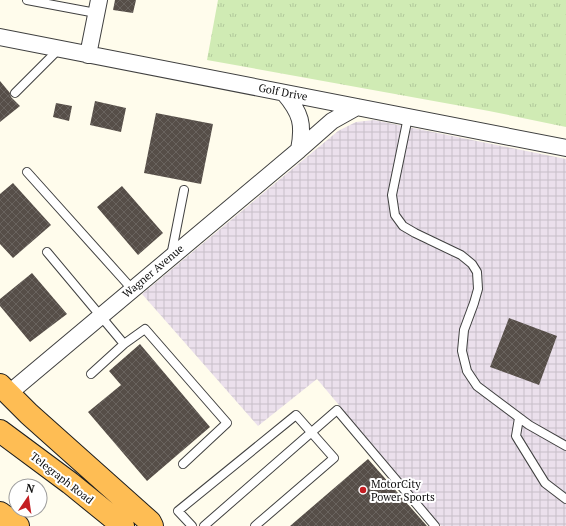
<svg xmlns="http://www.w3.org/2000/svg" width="566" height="526" font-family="'PT Serif',serif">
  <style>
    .industrial { fill: url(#industrial-grid) }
    .grass { fill: url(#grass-tufts) }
    .building { fill: url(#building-cross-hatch) }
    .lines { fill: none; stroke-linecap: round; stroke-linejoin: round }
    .service-casing { stroke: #404040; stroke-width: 10 }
    .minor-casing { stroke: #404040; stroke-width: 18 }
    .trunk-casing { stroke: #1e1e1e; stroke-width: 24 }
    .service { stroke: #fff; stroke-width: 8 }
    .minor { stroke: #fff; stroke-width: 16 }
    .trunk { stroke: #febd54; stroke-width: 22 }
    .poi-dot { fill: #c41d22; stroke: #fff; stroke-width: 1.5 }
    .labels { text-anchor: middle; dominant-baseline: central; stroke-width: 4; stroke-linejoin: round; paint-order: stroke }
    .street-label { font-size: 11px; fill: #0d0d0d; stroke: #fff }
    .poi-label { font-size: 11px; fill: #0d0d0d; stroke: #fff; text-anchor: start }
  </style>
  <defs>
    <pattern id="industrial-grid" width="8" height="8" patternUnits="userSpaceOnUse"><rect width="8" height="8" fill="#ebe0ec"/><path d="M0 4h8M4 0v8" fill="none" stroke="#c8bfc9"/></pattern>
    <pattern id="grass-tufts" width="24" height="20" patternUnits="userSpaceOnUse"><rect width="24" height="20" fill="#d0ebb4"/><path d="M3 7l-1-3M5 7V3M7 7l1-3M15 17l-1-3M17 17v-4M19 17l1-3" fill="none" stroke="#b1c89a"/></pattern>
    <pattern id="building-cross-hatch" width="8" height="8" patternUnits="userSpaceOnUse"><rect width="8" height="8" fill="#564e48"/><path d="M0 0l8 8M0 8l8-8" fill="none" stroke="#69635e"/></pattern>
  </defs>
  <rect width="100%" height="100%" fill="#fffcec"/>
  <path class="industrial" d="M374,120L566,159V526H441L317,379L258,426L142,294L338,131L356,122Z"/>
  <path class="grass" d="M218,0H566V127L489,111L207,60Z"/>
  <path class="building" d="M115,0H136L133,13L113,10Z
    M0,81L10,93L11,97L20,106L0,122Z
    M95,101L126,108L121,132L90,125Z
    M56,103L72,106L69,121L53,117Z
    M156,113L213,124L201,184L144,173Z
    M13,183L51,225L13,258L0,244V194Z
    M122,186L163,233L138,255L97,207Z
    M32,273L67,314L30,342L0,306V299Z
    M509,318L557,336L539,385L490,367Z
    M140,344L210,427L147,481L88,412L121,385L109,371Z
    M368,459L427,526H290Z"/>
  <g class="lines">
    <defs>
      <path id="service" d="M27,0L96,13
        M15,93L59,49
        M408,117L392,195L395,215L403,226L415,233L461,255L472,264L477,272L478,289L474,303L464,330L462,351L467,371L477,386L529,425L566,446
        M27,172L132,289
        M47,252L124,344L145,329L227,423L183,464
        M171,256L184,190
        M91,374L124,344
        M519,418L516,436L545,483L566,499
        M192,526L178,511L296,415L334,458L255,526
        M204,526L337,410L435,526"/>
      <path id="minor" d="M0,37L566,148
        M88,55L99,0
        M284,93C301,113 304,124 299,150
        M8,394L299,150L332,121L357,107"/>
      <path id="trunk" d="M0,385L29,414L150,522L152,526
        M0,431L70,483L123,526
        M0,513L18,526"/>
    </defs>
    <use href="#service" class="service-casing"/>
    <use href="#minor" class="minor-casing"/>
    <use href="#trunk" class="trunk-casing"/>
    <use href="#service" class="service"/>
    <use href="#minor" class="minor"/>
    <use href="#trunk" class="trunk"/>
  </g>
  <circle class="poi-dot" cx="363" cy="490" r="4"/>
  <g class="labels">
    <g class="street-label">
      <text transform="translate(283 92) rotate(11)">Golf Drive</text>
      <text transform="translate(153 271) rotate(-40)">Wagner Avenue</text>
      <text transform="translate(62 478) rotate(38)">Telegraph Road</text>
    </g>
    <g class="poi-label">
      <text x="371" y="484">MotorCity<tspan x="371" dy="13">Power Sports</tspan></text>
    </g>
  </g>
  <g transform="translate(28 498) rotate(13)"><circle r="19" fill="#ffffff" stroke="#9e9e9e"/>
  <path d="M0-3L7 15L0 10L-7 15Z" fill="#c41d22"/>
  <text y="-6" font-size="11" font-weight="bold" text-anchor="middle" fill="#0d0d0d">N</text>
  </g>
</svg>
